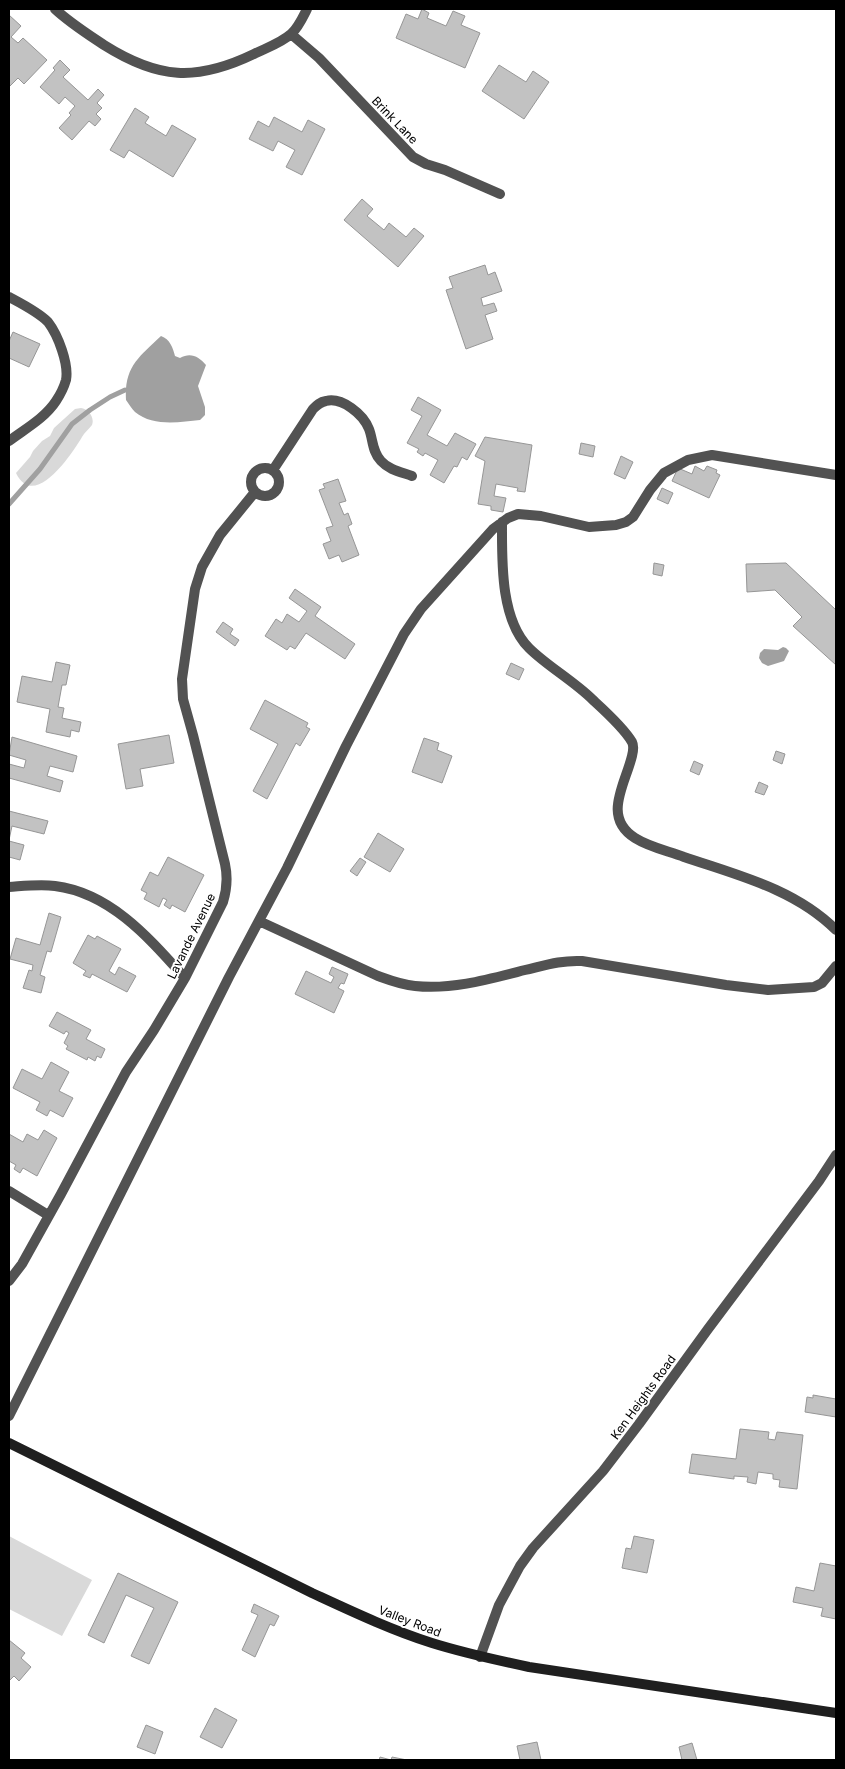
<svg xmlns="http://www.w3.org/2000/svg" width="845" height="1769" font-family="Inter,sans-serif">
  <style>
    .green { fill: #d9d9d9 }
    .water { fill: #a0a0a0 }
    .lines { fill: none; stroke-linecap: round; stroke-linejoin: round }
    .stream { stroke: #a0a0a0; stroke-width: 5 }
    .building { fill: #c2c2c2; stroke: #969696 }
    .street { stroke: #525252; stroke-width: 10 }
    .secondary { stroke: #1f1f1f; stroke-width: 10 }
    .labels { text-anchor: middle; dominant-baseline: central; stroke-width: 4; stroke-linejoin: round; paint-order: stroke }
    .street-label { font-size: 12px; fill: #000; stroke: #fff }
  </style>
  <rect width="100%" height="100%" fill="#fff"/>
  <path class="green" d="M81,408C88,409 95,417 92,425C89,429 84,433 82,437C72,454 34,511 16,473L30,457L33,451L42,441L50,436L54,428L75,409Z
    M9,1536L92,1580L62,1636L9,1609Z"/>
  <path class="water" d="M161,336C170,339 173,348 175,356L180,358C191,352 199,357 206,365L198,386L205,407V415L200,420C180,422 153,427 135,412C132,409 129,404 126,400C124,367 139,357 161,336Z
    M783,647L786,648L789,651L784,661L768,666L762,663L759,658L760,653L764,649L778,650Z"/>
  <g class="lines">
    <path class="stream" d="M9,504L40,469L72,424L90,410L110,397L125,390"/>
  </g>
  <path class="building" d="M422,9L429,13L427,18L446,26L453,11L465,16L461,25L480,33L465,68L396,38L406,14L418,19Z
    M9,15L21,26L11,37L18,43L23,38L47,60L24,84L18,78L9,87Z
    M60,60L70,70L63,77L88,100L98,89L104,95L97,103L102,108L96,114L101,119L95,126L89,121L72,140L59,128L71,115L69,113L75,106L65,97L59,104L40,87L55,70L53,68Z
    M499,65L526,82L533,71L549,82L524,119L482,91Z
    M135,108L149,117L145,123L166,136L172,125L196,139L173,177L129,150L124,158L110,150Z
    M274,117L302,132L308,120L325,129L302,175L286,167L295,150L278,141L273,151L249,139L258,121L269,127Z
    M362,199L373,209L367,216L384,230L389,223L406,237L414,228L424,236L398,267L344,220Z
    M485,265L488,275L495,272L502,291L481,298L483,306L494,303L497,311L485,315L493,339L466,349L446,290L453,288L449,277Z
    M13,332L40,344L29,367L9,358V341Z
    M418,397L441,410L427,435L447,446L455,433L476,444L467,460L462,457L457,467L454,466L444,483L430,475L438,460L425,453L423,456L417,452L419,449L407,443L422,416L411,410Z
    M485,437L532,445L525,492L517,491L518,488L496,484L494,496L506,498L503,512L491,510V506L478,504L485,461L475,456Z
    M581,443L595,446L593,457L579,454Z
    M621,456L633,462L625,479L614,474Z
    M695,466L704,471L707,466L717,470L716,473L720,475L709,498L672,481L678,468L692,474Z
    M338,479L346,501L339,503L344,515L348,513L352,524L348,526L359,555L342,562L339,555L329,559L323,544L331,541L326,528L333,526L319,490L325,488L323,484Z
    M662,488L673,493L668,504L657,499Z
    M654,563L664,565L662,576L653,574Z
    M786,563L836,610V665L793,626L802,617L775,590L747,592L746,564Z
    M295,589L321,607L315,616L355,644L345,659L306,633L295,649L290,646L287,650L265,636L276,619L282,623L287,614L299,622L307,611L289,598Z
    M223,622L233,629L230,634L239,640L235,646L216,632Z
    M56,662L70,665L66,685H62L58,707L64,708L62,718L81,722L79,732L71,730L70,737L46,732L50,709L17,702L22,676L52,682Z
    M511,663L524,669L519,680L506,674Z
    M265,700L308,723L306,727L310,729L300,746L296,743L267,799L253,791L278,744L250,729Z
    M169,735L174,763L140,769L143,786L126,789L118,744Z
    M12,737L77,756L73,772L50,766L47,776L63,781L60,792L9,778V764L24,768L26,760L9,755Z
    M424,738L439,743L437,750L452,756L442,783L412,772Z
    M776,751L785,754L782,764L773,760Z
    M694,761L703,765L699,775L690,771Z
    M759,782L768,786L764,795L755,792Z
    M9,811L48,821L44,834L12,826L9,840Z
    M378,833L404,849L390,872L364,857Z
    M9,841L24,845L20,860L9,857Z
    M168,857L204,875L185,912L172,905L170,909L164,905L167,900L163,898L159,907L144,899L147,893L141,890L150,872L158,876Z
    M360,858L366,862L357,876L350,871Z
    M49,913L61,917L51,952L47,951L40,975L45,977L41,993L23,988L29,970L32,971L33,965L10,959L16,938L40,945Z
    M88,935L95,939L97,936L121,949L109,971L115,975L119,967L136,976L127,992L92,974L90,978L83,975L86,971L73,963Z
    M332,967L348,974L344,984L341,983L338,988L344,991L334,1013L295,994L306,971L331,983L334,977L329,974Z
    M57,1012L91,1030L86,1039L105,1049L101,1058L97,1056L95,1061L88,1057L87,1060L66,1049L68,1046L64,1043L69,1033L66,1031L64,1034L49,1026Z
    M51,1062L69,1072L59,1091L73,1098L63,1117L50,1110L47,1116L36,1110L40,1102L13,1088L22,1069L42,1079Z
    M44,1130L57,1138L37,1176L23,1168L20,1173L14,1169L16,1165L9,1161V1134L23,1142L27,1134L38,1140Z
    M813,1395L836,1399V1417L805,1412L807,1397L813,1398Z
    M740,1429L769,1432L768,1439L775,1440L777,1432L803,1435L797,1489L779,1487L780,1480L773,1479V1474L758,1472L756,1484L747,1482L748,1477L734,1476V1479L689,1473L692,1454L736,1459Z
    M634,1536L654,1540L647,1573L622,1568L626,1548L631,1549Z
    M820,1563L836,1566V1619L821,1616L823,1608L793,1602L796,1587L814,1591Z
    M118,1573L178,1602L149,1664L131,1656L154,1608L126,1595L104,1643L88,1635Z
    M254,1604L279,1616L274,1626L270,1624L255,1657L242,1650L258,1615L251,1612Z
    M9,1640L25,1653L21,1658L31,1667L19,1681L14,1676L9,1681Z
    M215,1708L237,1720L222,1748L200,1737Z
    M146,1725L163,1732L155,1754L137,1747Z
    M537,1742L541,1760H520L517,1746Z
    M692,1743L697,1760H682L679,1747Z
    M380,1757L391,1760L392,1757L407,1760H379Z"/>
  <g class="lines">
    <path class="street" d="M55,9C70,23 86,33 104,45C158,79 196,82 254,54C266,48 281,43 291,34C298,28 303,17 307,9
      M291,34L319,58L413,157L426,164L445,170L500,194
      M9,297C22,304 38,312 48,322C58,335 69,364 66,380C64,387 60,395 56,401C45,418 25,429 9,441
      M251 482a14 14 0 1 1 28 0a14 14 0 1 1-28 0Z
      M273,470L313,409C317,405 320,402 326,401C342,397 363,414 369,429C373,439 372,452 381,461C389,470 401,472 412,476
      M502,522C502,560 500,619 529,648C547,666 574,681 593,700C605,711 624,728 632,742C634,746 633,752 632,756C625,785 602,817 635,838C649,847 668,851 684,857C737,875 795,889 836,930
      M9,887C24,886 40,884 55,886C111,893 150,939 185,978
      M259,921L378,976C389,980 402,985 415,986C452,990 490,979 525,970C546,965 561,960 582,961L726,985L768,990L814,987L822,983L836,966
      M9,1191L48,1215
      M9,1281L22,1264L61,1194L126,1072L154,1030L185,978L223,902C227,889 228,878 225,864L193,735L183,699L182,679L195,589L202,567L220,535L255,492
      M9,1416L229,977L287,868L346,746L404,634L421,609L493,529L508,518L518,514L541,516L589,527L616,525L626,522L633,517L650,490L664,473L688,460L712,455L836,475
      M480,1657L499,1605L520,1566L533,1548L603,1471L639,1424L708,1329L819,1181L836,1155"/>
    <path class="secondary" d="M9,1443L312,1593C351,1611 391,1630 432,1643C464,1653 496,1660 529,1667L836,1713"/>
  </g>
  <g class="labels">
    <g class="street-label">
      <text transform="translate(395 120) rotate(46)">Brink Lane</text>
      <text transform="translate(191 936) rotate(-64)">Lavande Avenue</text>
      <text transform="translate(643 1397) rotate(-54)">Ken Heights Road</text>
      <text transform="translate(410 1621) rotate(21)">Valley Road</text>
    </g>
  </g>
  <rect width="845" height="1769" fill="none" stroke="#000000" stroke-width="20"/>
</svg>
